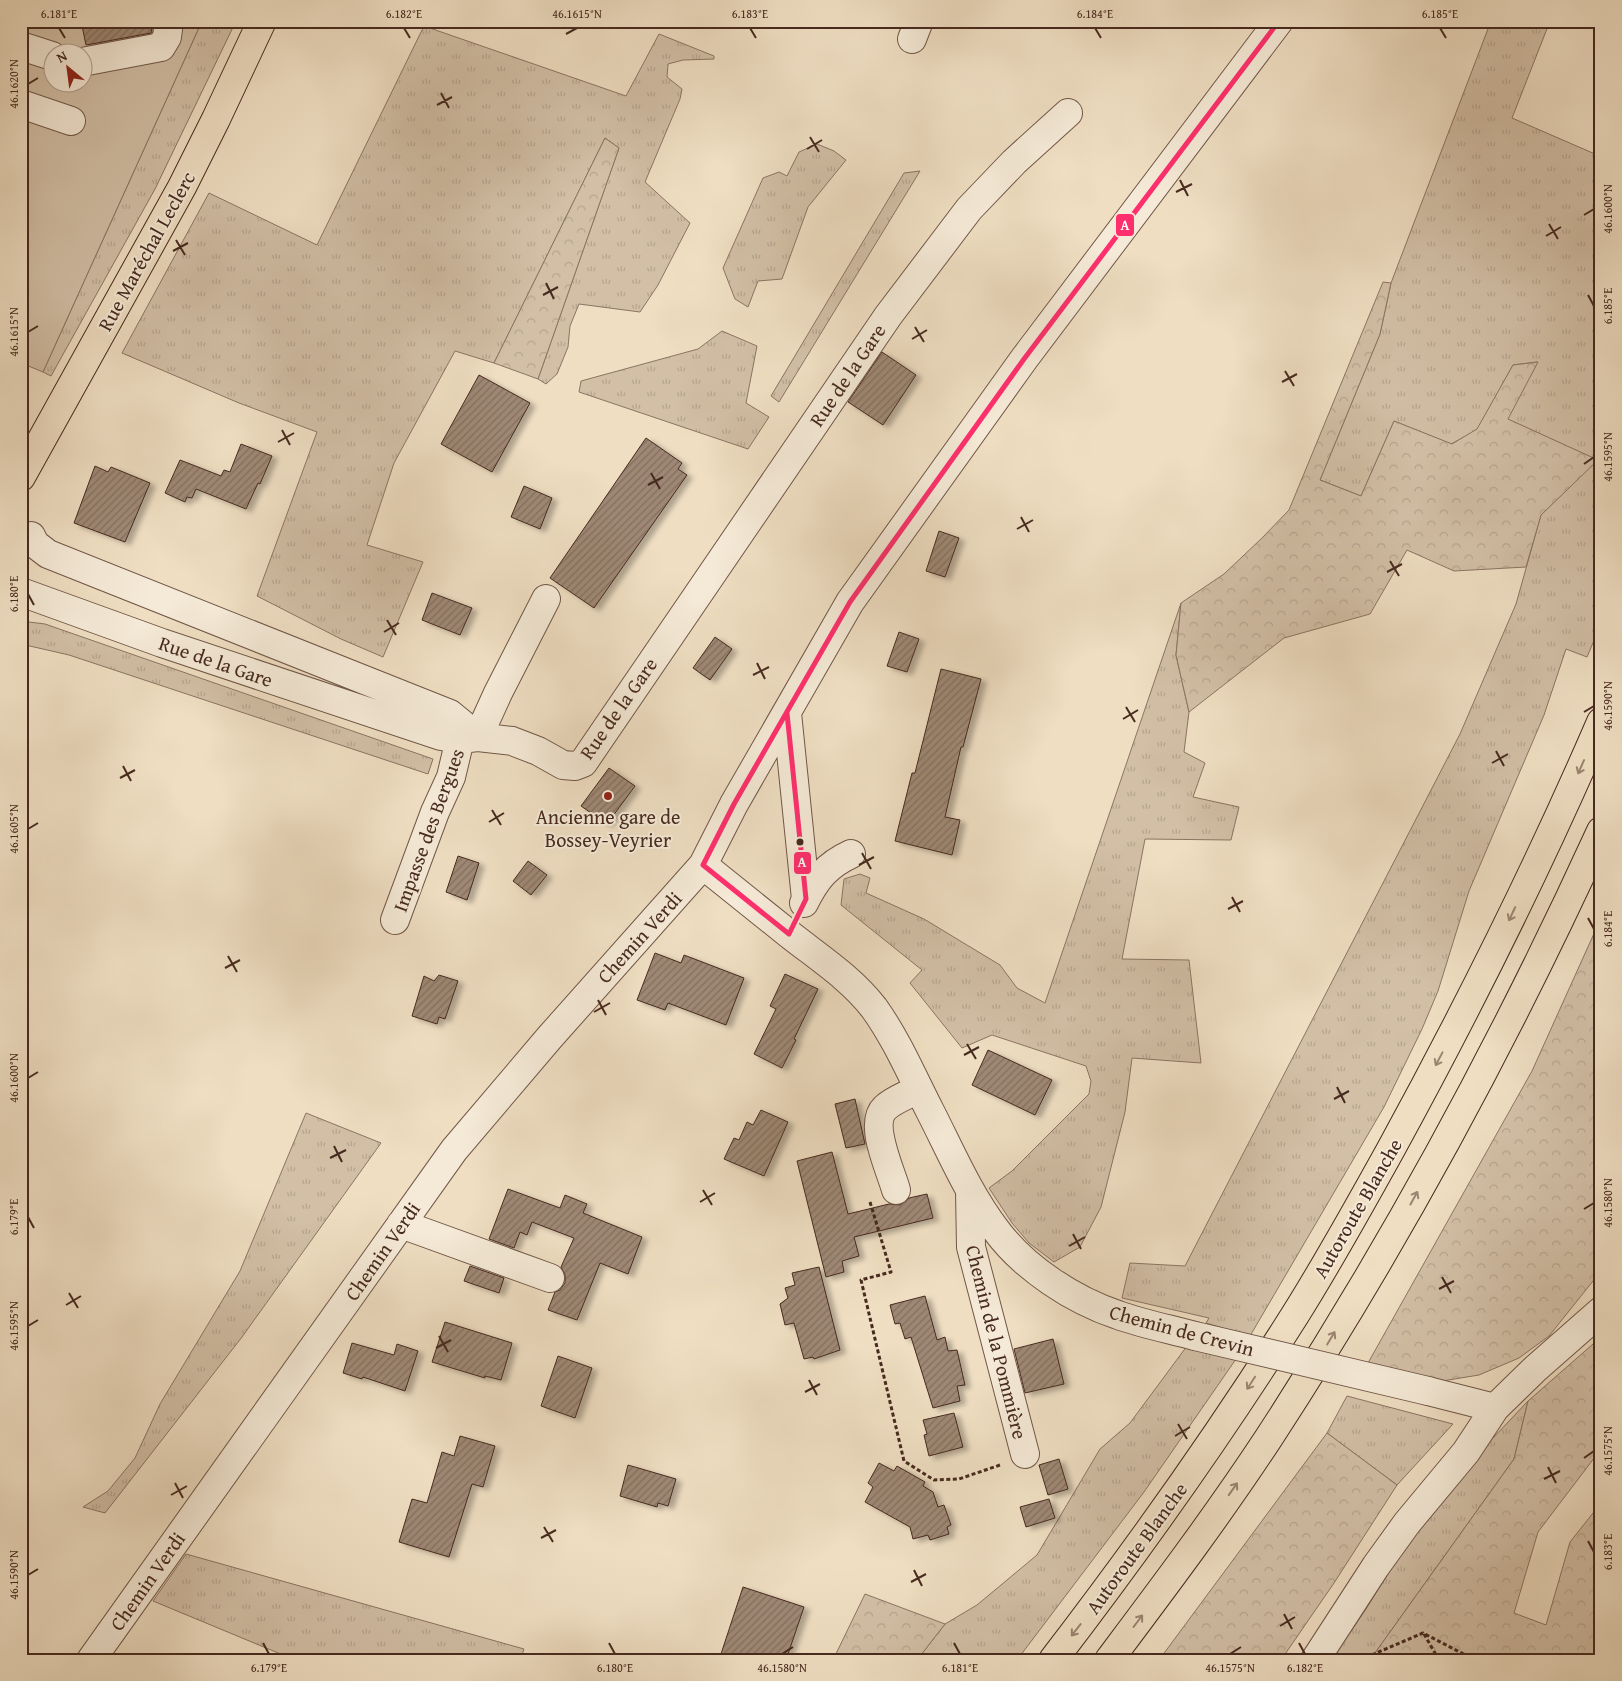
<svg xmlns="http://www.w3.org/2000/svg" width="1622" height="1681" font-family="'Gentium Book Plus',serif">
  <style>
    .grass { fill: url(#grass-tufts); stroke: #8c7462 }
    .forest { fill: url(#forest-crowns); stroke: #8c7462 }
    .green { fill: #d2bfa6; stroke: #8c7462; fill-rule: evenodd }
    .building { fill: url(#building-hatch); stroke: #472a1f; filter: url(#shadow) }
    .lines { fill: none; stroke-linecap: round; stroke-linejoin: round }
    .minor-casing { stroke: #715748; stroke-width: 30 }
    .major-casing { stroke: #472a1f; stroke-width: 30 }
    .highway-casing { stroke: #472a1f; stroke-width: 30 }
    .path { stroke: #472a1f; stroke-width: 3; stroke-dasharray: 4 2.5; stroke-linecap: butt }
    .minor { stroke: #f5ead7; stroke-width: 28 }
    .major { stroke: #efdec2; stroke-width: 28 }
    .highway { stroke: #efdec2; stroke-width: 28 }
    .minor-bridge-casing { stroke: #715748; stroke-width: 30; stroke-linecap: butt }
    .minor-bridge { stroke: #f5ead7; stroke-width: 28 }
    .bus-1-casing { stroke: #f5ead7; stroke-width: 9 }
    .bus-1 { stroke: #ff2f6e; stroke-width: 5 }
    .oneway { stroke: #9b8470 }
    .ticks { fill: none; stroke: #472a1f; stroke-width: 2 }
    .poi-dot { fill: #8f2418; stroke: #f5ead7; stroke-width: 2 }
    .bus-dot { fill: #472a1f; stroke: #f5ead7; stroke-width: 2 }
    .labels { text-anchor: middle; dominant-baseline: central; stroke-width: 4; stroke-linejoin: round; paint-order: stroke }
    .street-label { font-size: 20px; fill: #472a1f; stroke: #f5ead7 }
    .poi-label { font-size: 20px; fill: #472a1f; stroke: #f5ead7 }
    .line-badge { stroke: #f5ead7; stroke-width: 2 }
    .badge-label { font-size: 14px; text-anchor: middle; font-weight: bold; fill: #fff }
    .neatline { fill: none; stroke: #472a1f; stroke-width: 2 }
    .ticks-label { font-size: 12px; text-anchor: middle; fill: #472a1f }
  </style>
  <defs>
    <pattern id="grass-tufts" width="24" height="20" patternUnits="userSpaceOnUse" patternTransform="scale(1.25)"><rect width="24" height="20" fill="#d2bfa6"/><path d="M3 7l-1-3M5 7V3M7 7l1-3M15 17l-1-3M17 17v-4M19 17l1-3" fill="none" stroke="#b6a48e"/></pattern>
    <pattern id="forest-crowns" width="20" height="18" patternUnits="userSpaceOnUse" patternTransform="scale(1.25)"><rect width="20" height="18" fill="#d2bfa6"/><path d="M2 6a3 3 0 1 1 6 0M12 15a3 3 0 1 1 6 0" fill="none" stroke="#b6a48e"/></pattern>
    <pattern id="building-hatch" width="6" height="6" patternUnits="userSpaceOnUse" patternTransform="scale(1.25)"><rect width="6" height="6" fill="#9e8874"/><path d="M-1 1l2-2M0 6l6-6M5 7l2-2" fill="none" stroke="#836f5f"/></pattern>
    <filter id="shadow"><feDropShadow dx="5.5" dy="3" stdDeviation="2.5" flood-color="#0004"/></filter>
  </defs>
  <rect width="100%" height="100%" fill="#efdec2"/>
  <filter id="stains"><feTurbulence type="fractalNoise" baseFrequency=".004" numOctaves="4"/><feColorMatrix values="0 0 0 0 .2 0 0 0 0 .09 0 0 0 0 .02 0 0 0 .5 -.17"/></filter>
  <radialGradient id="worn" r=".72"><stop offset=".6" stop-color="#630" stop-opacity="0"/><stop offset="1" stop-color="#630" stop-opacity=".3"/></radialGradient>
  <path class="grass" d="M202,21H236L155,189L51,376L43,372Z
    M1491,21H1550L1512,118L1595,154L1601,142V624L1587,657L1566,649L1544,715L1469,891L1438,991L1422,1029L1384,1107L1250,1336L1206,1323L1209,1318L1122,1298L1130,1263L1185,1266L1460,734L1516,604L1541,515L1597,460L1507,419L1537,362L1513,365L1477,430L1451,444L1394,421L1361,496L1320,480L1380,334L1391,283Z
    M424,26L626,96L659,34L714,56V59L683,60L668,64L667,77L682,89L680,99L645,182L690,223L658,285L640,312L579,304L570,326L568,347L557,374L546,384L538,379L619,148L605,138L494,363L455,351L394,463L367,545L423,562L383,657L341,639L257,596L317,432L239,403L122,353L209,193L317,245Z
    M817,144L834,151L846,160L808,207L782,279L758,281L748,307L735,299L723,268L763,178L779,172L787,176L799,152Z
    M920,171L779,402L771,396L904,173Z
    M722,331L757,346L746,403L769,417L748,449L579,392L581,381L698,349Z
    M1181,603L1176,655L1189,712L1184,752L1205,763L1193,797L1239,807L1231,840L1145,839L1122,959L1189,960L1201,1063L1132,1058L1125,1112L1101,1207L1080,1247L1054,1262L1029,1243L1012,1223L989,1188L1012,1171L1089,1094L1091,1081L1086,1066L992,1035L962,1048L910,983L922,970L841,905L844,879L860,874L870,878L866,893L924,919L1000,965L1017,988L1045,1003Z
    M21,621L45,624L433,759L428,774L69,655L21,644Z
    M306,1113L381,1143L242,1337L105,1513L83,1507L108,1491L135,1458L160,1404L240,1271Z
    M1187,1346L1236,1359L1144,1492L1017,1660H917L945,1624L977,1605L1037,1555L1100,1449L1130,1423Z
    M1347,1396L1453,1424L1397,1485L1327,1433Z
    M1528,1401L1514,1459L1370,1660H1331L1366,1609L1393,1565L1415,1534L1477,1455Z
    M186,1554L524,1649L520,1660H295L153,1601Z"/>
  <path class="forest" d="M605,138L619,148L538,379L494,363Z
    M1383,282L1391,283L1380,334L1320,480L1361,496L1394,421L1452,444L1477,429L1513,365L1538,362L1508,419L1598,460L1541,515L1526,567L1454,571L1407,550L1370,614L1284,638L1189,712L1176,655L1181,603L1224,574L1262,538L1289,510Z
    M1601,918V1281H1593L1549,1336L1519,1358L1479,1375L1436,1382L1368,1363L1532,1071Z
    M1601,1337V1449L1538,1532L1514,1613L1546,1625L1570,1542L1601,1503V1660H1370L1514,1459L1528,1401Z
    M1327,1433L1397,1485L1334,1583L1281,1660H1159Z
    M865,1594L945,1624L917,1660H833Z"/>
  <path class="green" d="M21,21H202L43,372L21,363ZM52,52H82V82H52Z"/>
  <path class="building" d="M81,21H153L151,33L86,45Z
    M882,352L916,375L883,425L848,402Z
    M479,375L530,403L492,472L441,444Z
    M646,438L682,463L678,469L687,475L594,608L550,578Z
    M241,444L272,456L260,484L258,483L246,509L196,489L192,498L187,497L185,502L165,493L180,460L221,476L224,470L230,472Z
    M95,466L108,472L111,467L150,483L125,542L74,523Z
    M524,486L552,498L540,529L511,517Z
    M939,531L959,538L945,577L926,571Z
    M432,593L472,608L460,635L422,620Z
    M899,632L919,639L907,672L887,666Z
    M715,637L732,649L710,680L693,668Z
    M941,669L981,679L963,747H961L945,817L960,820L952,855L895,841L912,773H915Z
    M609,768L635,786L607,824L581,806Z
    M458,856L479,863L467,900L446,892Z
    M528,861L547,875L531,895L513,881Z
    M655,953L681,963L684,955L744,978L726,1025L668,1003L665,1010L637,1000Z
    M785,974L818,989L794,1039L796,1040L782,1068L754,1054L776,1009L770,1006Z
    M439,975L458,981L445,1019L439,1017L437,1024L412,1016L424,976L434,981Z
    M988,1050L1052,1080L1035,1115L972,1085Z
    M855,1099L865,1144L846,1148L835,1104Z
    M761,1110L788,1122L764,1176L724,1159L734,1138L739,1140L747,1122L753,1125Z
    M832,1152L848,1214L889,1204L900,1205L909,1198L927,1194L933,1218L854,1237L859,1256L842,1261L844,1272L826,1277L797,1161Z
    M508,1189L560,1208L565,1195L587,1204L583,1213L642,1237L628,1274L600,1263L577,1320L548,1310L555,1292L560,1290L565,1283V1275L561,1267L574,1238L532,1222L527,1235L520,1232L514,1248L489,1239Z
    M470,1266L504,1278L499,1293L464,1281Z
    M819,1267L840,1350L814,1359L813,1357L804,1359L794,1323L785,1325L780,1304L788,1298L785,1288L795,1285L792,1273Z
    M925,1296L937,1340L945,1337L948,1351L957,1350L965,1385L957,1386L960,1401L933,1408L911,1337L905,1339L900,1323L895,1324L890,1305Z
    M445,1322L512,1343L501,1380L485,1376V1378L432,1362Z
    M1053,1339L1064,1384L1025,1393L1014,1349Z
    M352,1343L394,1355L397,1344L418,1351L405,1391L363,1377L362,1379L343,1373Z
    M558,1356L592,1368L575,1418L541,1406Z
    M954,1413L963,1447L929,1456L924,1435L927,1434L923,1420Z
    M460,1436L495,1446L483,1487L472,1484L449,1557L399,1542L412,1499L427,1503L442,1452L454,1456Z
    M1059,1459L1068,1489L1048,1495L1039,1465Z
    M879,1463L894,1471L897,1466L925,1482L923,1486L933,1492L938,1507L944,1505L951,1525L947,1527L949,1534L930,1540L928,1535L913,1539L910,1527L865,1502L873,1487L868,1483Z
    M628,1465L676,1479L668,1506L658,1503L657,1507L620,1496Z
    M1049,1499L1055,1518L1026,1527L1020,1507Z
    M743,1587L804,1607L786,1660H719Z"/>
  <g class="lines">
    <defs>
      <path id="minor" d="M912,39L919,21
        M21,46L52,56
        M82,62L161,47L167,37L169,21
        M21,104L71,121
        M31,536L35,544L48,554L450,714L478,737L498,693L546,599
        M21,592L162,643L441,736L460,739L478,737L512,741L538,751L563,765L575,766L583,763L888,316L969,209L1014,162L1068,113
        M787,713L806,899
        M703,865C732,888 760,911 789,934C818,957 851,978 874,1008C897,1040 912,1076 930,1111C950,1150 969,1195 996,1230C1024,1268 1073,1300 1118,1315C1143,1324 1169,1329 1195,1336
        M804,903C816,879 827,865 851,854
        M395,920L435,812L451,777L460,739
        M896,1190C891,1171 868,1124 885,1108C893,1100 908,1095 918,1089
        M970,1190L971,1247L1025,1454
        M401,1224L550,1278
        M1495,1408L1535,1369L1601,1311
        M91,1660L454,1150L550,1037L703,865L734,804L850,602L1024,359L1279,21
        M1315,1660L1376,1566L1407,1523L1466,1452L1495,1408L1428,1391"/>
      <path id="major" d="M21,477L182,187L216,119L262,21"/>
      <path id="highway" d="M1053,1660C1139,1548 1220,1434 1295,1315C1329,1261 1360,1205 1391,1149C1467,1010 1538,868 1601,722
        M1109,1660C1163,1588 1218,1515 1268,1439C1394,1246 1505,1041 1601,831"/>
    </defs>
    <use href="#minor" class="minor-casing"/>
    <use href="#major" class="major-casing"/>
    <use href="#highway" class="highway-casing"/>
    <path class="path" d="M870,1202L891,1272L861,1280L904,1461L934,1480L959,1479L1000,1465
      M1424,1634L1439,1660
      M1360,1660L1423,1633L1475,1660"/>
    <use href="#minor" class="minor"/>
    <use href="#major" class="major"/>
    <use href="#highway" class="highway"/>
    <defs>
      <path id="minor-bridge" d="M1195,1336L1428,1391"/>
    </defs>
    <use href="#minor-bridge" class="minor-bridge-casing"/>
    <use href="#minor-bridge" class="minor-bridge"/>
    <defs>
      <path id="bus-1" d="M787,713L806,899L789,934
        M703,865L734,804L850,602L1024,359L1279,21
        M703,865L789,934"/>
    </defs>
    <use href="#bus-1" class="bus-1-casing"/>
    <use href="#bus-1" class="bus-1"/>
  </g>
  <defs><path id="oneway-shaft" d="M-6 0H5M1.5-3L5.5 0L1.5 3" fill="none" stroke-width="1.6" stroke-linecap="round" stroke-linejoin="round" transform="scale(1.25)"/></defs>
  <g class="oneway">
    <use href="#oneway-shaft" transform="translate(1581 767) rotate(114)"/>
    <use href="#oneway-shaft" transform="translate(1512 914) rotate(115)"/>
    <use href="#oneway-shaft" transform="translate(1439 1059) rotate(118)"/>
    <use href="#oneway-shaft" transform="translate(1414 1198) rotate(-61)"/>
    <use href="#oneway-shaft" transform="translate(1331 1338) rotate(-59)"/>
    <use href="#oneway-shaft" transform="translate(1251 1383) rotate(123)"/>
    <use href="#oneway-shaft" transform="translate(1233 1489) rotate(-55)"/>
    <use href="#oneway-shaft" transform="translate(1138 1621) rotate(-53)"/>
    <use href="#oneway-shaft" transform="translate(1076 1630) rotate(128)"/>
  </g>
  <path class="ticks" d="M59,28L65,38M404,28L410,38M750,28L756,38M1095,28L1101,38M1440,28L1446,38M566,34L577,28M28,84L38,78M441,93L449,108M437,105L452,97M810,137L819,152M807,149L822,140M1180,180L1188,196M1176,192L1192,184M1584,215L1594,209M1549,224L1558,239M1546,236L1561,227M176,240L185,255M173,251L188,243M546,283L554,299M543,295L558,287M1588,295L1594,306M915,327L924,342M28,332L38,326M912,339L927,330M1285,371L1294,386M1282,382L1297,374M282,430L290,445M278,442L294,433M1584,464L1594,457M651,473L660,489M648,485L663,477M1021,517L1029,532M1017,529L1033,520M1390,561L1399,576M1387,572L1402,564M28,594L34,605M387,620L396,635M384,632L399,623M757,663L765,679M753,675L769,667M1126,707L1135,722M1584,712L1594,706M1123,719L1138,710M1496,751L1504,766M1492,763L1508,754M123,766L131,781M120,778L135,770M492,810L501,825M489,822L504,813M28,829L38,823M862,853L871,869M859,865L874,857M1232,897L1240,912M1228,909L1243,901M1588,918L1594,929M228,956L237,972M225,968L240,960M598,1000L606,1015M594,1012L610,1003M967,1044L976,1059M964,1055L979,1047M28,1078L38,1072M1337,1087L1345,1103M1334,1099L1349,1091M334,1146L342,1162M330,1158L346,1150M703,1190L712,1205M700,1202L715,1193M1584,1209L1594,1203M28,1217L34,1228M1073,1234L1081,1249M1069,1246L1085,1237M1442,1277L1451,1293M1439,1289L1454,1281M69,1293L78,1308M66,1305L81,1296M28,1326L38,1320M439,1336L448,1352M436,1348L451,1340M809,1380L817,1395M805,1392L820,1384M1178,1424L1187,1439M1175,1436L1190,1427M1584,1458L1594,1451M1548,1467L1556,1483M1544,1479L1560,1471M175,1483L183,1498M171,1495L187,1486M544,1527L553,1542M541,1538L556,1530M1588,1541L1594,1552M914,1570L922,1586M28,1575L38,1569M911,1582L926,1574M1284,1614L1292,1629M1280,1626L1295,1617M263,1643L269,1654M609,1643L615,1654M954,1643L960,1654M1299,1643L1305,1654M782,1654L793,1647M1230,1654L1241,1647"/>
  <circle class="poi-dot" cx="608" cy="796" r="5"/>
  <circle class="bus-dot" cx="800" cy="842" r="4.5"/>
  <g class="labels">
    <g class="street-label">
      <text transform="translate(146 251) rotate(-61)">Rue Maréchal Leclerc</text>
      <text transform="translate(847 375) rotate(-56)">Rue de la Gare</text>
      <text transform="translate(216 661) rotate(19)">Rue de la Gare</text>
      <text transform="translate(618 708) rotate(-55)">Rue de la Gare</text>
      <text transform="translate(428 830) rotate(-70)">Impasse des Bergues</text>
      <text transform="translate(639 937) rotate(-48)">Chemin Verdi</text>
      <text transform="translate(1357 1208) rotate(-60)">Autoroute Blanche</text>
      <text transform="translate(382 1251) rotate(-55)">Chemin Verdi</text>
      <text transform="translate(1182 1330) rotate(15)">Chemin de Crevin</text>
      <text transform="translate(997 1342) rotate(76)">Chemin de la Pommière</text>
      <text transform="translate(1136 1548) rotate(-54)">Autoroute Blanche</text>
      <text transform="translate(147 1581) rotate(-55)">Chemin Verdi</text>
    </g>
    <g class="poi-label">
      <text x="608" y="816">Ancienne gare de<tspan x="608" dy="23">Bossey-Veyrier</tspan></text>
    </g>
  </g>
  <g class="line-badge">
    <rect x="1115" y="213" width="20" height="24" rx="5" fill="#ff2f6e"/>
    <rect x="793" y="851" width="19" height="24" rx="5" fill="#ff2f6e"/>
  </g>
  <g class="badge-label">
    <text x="1125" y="230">A</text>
    <text x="802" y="867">A</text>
  </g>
  <rect width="1622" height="1681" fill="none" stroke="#efdec2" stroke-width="55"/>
  <g transform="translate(68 68) rotate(331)"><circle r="24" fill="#f5ead7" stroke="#af9d8d"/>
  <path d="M0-4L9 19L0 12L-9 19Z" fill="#8f2418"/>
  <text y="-8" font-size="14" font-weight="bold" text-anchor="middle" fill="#472a1f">N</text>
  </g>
  <rect x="28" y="28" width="1566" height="1626" class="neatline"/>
  <g class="ticks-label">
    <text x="59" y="18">6.181°E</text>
    <text x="404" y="18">6.182°E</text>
    <text x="577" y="18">46.1615°N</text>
    <text x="750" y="18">6.183°E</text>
    <text x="1095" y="18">6.184°E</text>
    <text x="1440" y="18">6.185°E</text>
    <text transform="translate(14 84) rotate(-90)" y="4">46.1620°N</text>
    <text transform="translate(1608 209) rotate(-90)" y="4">46.1600°N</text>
    <text transform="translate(1608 306) rotate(-90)" y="4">6.185°E</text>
    <text transform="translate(14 332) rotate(-90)" y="4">46.1615°N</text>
    <text transform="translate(1608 457) rotate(-90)" y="4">46.1595°N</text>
    <text transform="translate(14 594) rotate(-90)" y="4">6.180°E</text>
    <text transform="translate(1608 706) rotate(-90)" y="4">46.1590°N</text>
    <text transform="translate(14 829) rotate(-90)" y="4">46.1605°N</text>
    <text transform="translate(1608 929) rotate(-90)" y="4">6.184°E</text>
    <text transform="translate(14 1078) rotate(-90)" y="4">46.1600°N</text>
    <text transform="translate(1608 1203) rotate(-90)" y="4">46.1580°N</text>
    <text transform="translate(14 1217) rotate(-90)" y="4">6.179°E</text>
    <text transform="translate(14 1326) rotate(-90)" y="4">46.1595°N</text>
    <text transform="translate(1608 1451) rotate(-90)" y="4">46.1575°N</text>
    <text transform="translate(1608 1552) rotate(-90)" y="4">6.183°E</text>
    <text transform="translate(14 1575) rotate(-90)" y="4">46.1590°N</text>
    <text x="269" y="1672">6.179°E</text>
    <text x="615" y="1672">6.180°E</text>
    <text x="782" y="1672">46.1580°N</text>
    <text x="960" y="1672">6.181°E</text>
    <text x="1230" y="1672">46.1575°N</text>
    <text x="1305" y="1672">6.182°E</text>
  </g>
  <rect width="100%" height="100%" filter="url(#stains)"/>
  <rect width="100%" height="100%" fill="url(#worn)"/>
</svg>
